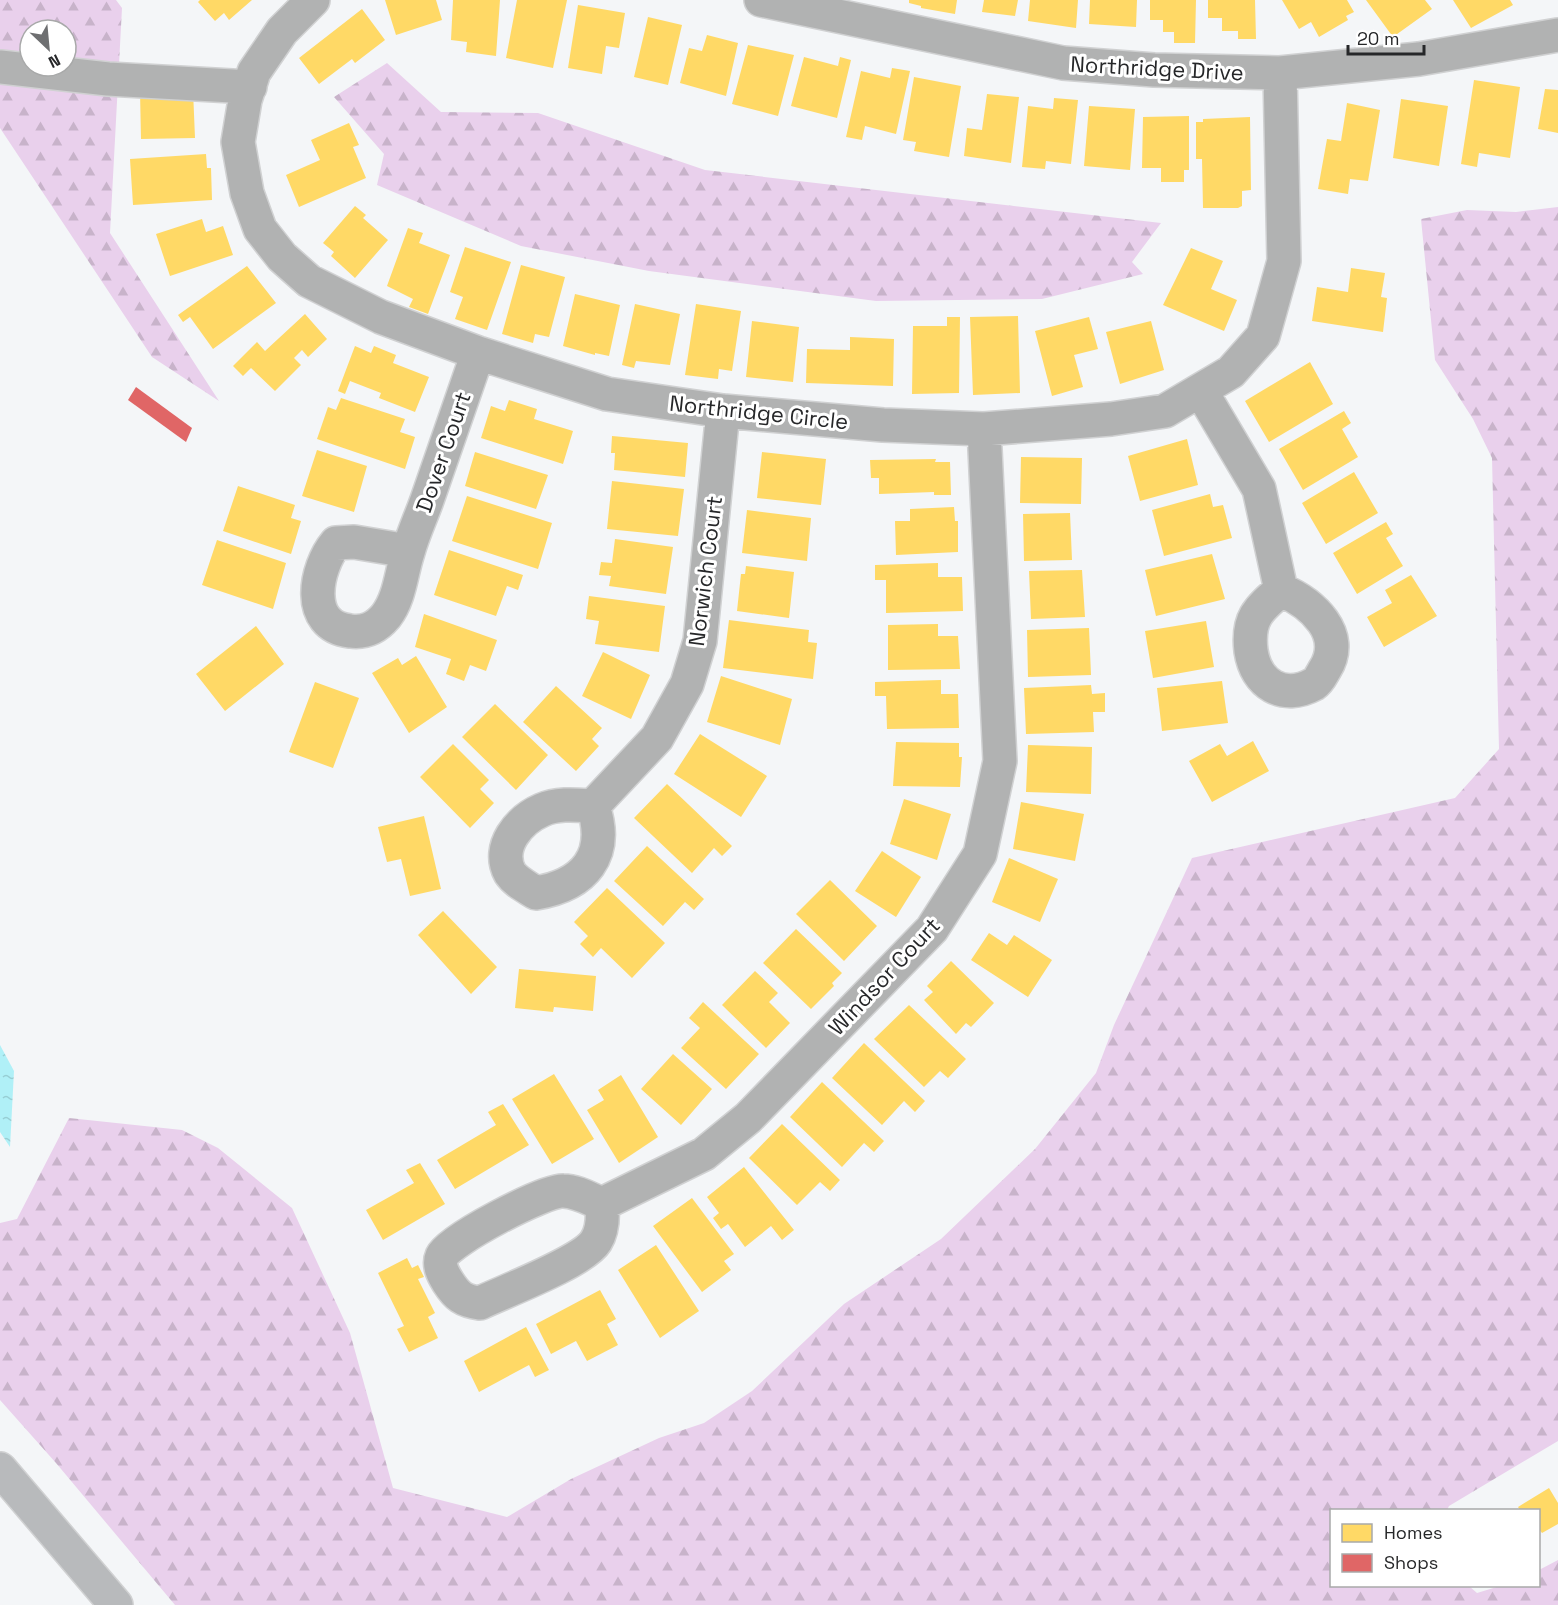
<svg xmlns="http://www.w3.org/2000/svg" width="1558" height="1605" font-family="'Space Grotesk',sans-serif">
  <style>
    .forest { fill: url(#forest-firs); fill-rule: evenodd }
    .water { fill: url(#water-ripples) }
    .homes { fill: #ffd966 }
    .shops { fill: #e06666 }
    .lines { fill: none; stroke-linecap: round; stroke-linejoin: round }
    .minor-casing { stroke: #d0d1d2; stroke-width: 36 }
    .highway-casing { stroke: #d0d1d2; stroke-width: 36 }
    .minor { stroke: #b1b2b2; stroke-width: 33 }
    .highway { stroke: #b8babc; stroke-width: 33 }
    .labels { text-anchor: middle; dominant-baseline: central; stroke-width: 6; stroke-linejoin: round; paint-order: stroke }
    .street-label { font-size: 22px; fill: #262729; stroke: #fff }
  </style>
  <defs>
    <pattern id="forest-firs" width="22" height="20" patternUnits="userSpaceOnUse" patternTransform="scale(1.5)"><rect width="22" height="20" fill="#e9d0ec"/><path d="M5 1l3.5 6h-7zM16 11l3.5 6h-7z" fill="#c8b3ca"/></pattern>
    <pattern id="water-ripples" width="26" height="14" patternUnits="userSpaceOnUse" patternTransform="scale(1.5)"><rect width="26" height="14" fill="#b0f0f7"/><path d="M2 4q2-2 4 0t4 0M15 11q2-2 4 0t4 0" fill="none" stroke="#97ced4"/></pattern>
  </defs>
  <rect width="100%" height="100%" fill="#f4f6f8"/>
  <path class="forest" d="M0,0H116L122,8L110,233L219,401L152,357L0,128ZM30,30H66V66H30Z
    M387,63L441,112L538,113L705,170L1161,223L1132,262L1143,274L1042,299L876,301L649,271L521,246L377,185L384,154L334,97Z
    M1558,207V1441L1449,1506L1447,1510H1332V1586H1469L1477,1593L1500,1586H1538L1539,1570L1558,1560V1605H175L56,1463L0,1400V1223L17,1219L69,1118L182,1130L218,1148L292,1208L350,1333L393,1488L507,1517L571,1479L659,1438L704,1423L752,1391L844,1304L941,1239L1035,1149L1096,1073L1114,1025L1192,858L1455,798L1499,749L1492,458L1473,419L1435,360L1421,219L1467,210L1516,212Z"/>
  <path class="water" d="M0,1045L14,1071L10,1147L0,1132Z"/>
  <path class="homes" d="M200,0H252L229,20L224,13L215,21L198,2Z
    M385,0H436L442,20L396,35Z
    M453,0H500L496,56L466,52L467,42L451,40Z
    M517,0H567L553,68L506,58Z
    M909,0H957L955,14L921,8V6L909,3Z
    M984,0H1018L1015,16L982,12Z
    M1030,0H1078L1076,28L1028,21Z
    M1090,0H1137L1136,27L1089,24Z
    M1150,0H1196L1195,43H1174V32H1163V20H1150Z
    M1208,0H1255L1256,39H1238V31H1222V18H1208Z
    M1282,0H1347L1354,12L1346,16L1348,20L1319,37L1311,22L1299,29Z
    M1366,0H1425L1432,9L1393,37Z
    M1453,0H1510L1513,5L1471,28Z
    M578,5L625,13L619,48L606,46L602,74L568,68Z
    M362,9L385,40L355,63L352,59L319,84L299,58Z
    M648,17L682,25L668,85L634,77Z
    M707,35L738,43L726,96L680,83L689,48L702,51Z
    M748,45L794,55L778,116L732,104Z
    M804,57L838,66L840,57L851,60L837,118L791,106Z
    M892,68L910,71L896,134L865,126L862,140L846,137L861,71L890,78Z
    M914,77L961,86L949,157L914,151L916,142L903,140Z
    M1474,80L1520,87L1510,158L1479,153L1477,167L1461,164Z
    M1545,89L1558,90V133L1538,129Z
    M193,90L195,138L141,139L140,91Z
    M987,94L1019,97L1011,163L964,156L967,128L982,130Z
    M1054,98L1078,100L1071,164L1046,161L1045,169L1022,167L1028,106L1053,109Z
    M1401,99L1448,106L1439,166L1393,158Z
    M1347,103L1380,110L1368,181L1350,179L1348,194L1318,189L1327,139L1341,141Z
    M1089,106L1135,109L1130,170L1084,166Z
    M1189,116V170H1184V182H1161V168H1142L1143,117Z
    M1250,117L1251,190L1242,191V206L1238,208H1203L1202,159H1196V122H1203V119Z
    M349,123L359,145L353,147L366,178L299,207L286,175L320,160L311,140Z
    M206,154L207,168H211L212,200L133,205L130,159Z
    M355,206L366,215L363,218L388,240L355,278L331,256L334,252L323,243Z
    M202,219L206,232L223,226L233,255L170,276L156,234Z
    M408,228L423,233L419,243L450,255L428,314L409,307L413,299L387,286Z
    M465,247L511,262L487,330L455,319L463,297L450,292Z
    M1191,248L1223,261L1211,289L1237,300L1224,331L1163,305Z
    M521,265L565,277L549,337L535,334L533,343L502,334Z
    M247,266L276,303L213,349L190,317L183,322L178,315Z
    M1351,268L1385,273L1381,297L1387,298L1383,332L1312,321L1317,287L1348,292Z
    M575,294L620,305L609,356L595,353V355L563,346Z
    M635,304L680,314L670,365L636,361L634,368L622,365Z
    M696,304L741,311L732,371L719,369L718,379L685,375Z
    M305,314L327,339L308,357L302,350L294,358L301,365L275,391L251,368L243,376L233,366L257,342L265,351Z
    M1018,316L1020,393L973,395L970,317Z
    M947,317H960L959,393L912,394L913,326H947Z
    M1089,317L1098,349L1074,355L1083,387L1052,396L1035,331Z
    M752,321L799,327L793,382L746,377Z
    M1151,321L1164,370L1120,384L1106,332Z
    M850,337L894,339L893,386L806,383L807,349L850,350Z
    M355,346L371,353L374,346L396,355L393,363L429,377L415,412L379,398L381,393L350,381L345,394L338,391Z
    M1310,362L1333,404L1269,442L1245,401Z
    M341,398L405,419L400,432L415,437L405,469L317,439L328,407L336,410Z
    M509,400L537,409L534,419L573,431L563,464L481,438L491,406L505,411Z
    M1344,411L1351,423L1342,429L1358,457L1303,490L1279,449Z
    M612,436L688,443L685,477L614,470L615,453H611Z
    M1187,439L1198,485L1140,501L1128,456Z
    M317,450L367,466L354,512L302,496Z
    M475,452L548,475L536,509L465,486Z
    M762,452L826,459L821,505L757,498Z
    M1021,457L1082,458L1081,504L1020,503Z
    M936,459L935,462H950L951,495H934V492L879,494V478H871L870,460Z
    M1354,472L1378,513L1326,544L1302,503Z
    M612,481L684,489L678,536L607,529Z
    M238,486L295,505L291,518L301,521L291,554L223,531Z
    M1210,494L1213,507L1223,505L1232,538L1164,556L1152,510Z
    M467,496L552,523L538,569L452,541Z
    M954,507L955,521H958V552L896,555L895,521H910V509Z
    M747,510L811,518L807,561L742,553Z
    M1070,513L1072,560L1024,561L1023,514Z
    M1386,522L1393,534L1386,538L1403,566L1357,594L1333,553Z
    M615,539L673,547L666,594L609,586L611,576L599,575L601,562L612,563Z
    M217,540L286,563L273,609L202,585Z
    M449,550L523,575L518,590L507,586L496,616L434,595Z
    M1212,554L1225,599L1156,616L1145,570Z
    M938,563V577H962L963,611L886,613V580H875V565Z
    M746,566L794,572L789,618L737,611L741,574H745Z
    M1082,570L1085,617L1031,619L1029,571Z
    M1411,575L1437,616L1384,647L1367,617L1392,603L1385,590Z
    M589,596L665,606L659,652L595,644L599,621L586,619Z
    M424,614L497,640L486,671L470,665L464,681L446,674L451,659L415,647Z
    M729,620L809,630L808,642L817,643L813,679L723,668Z
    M1206,621L1214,667L1153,678L1145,631Z
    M938,624V636H958L960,669L888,670V625Z
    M256,626L284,664L225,711L196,674Z
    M1089,628L1091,675L1028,677L1027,630Z
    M603,652L650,675L631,719L582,696Z
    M416,656L447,707L409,733L372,673L398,658L402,665Z
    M721,676L792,699L780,745L707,722Z
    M941,680V694H958L959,728L887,729L886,696H875V682Z
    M1222,681L1228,723L1162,731L1157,688Z
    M315,682L359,698L333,768L289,752Z
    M1091,685L1092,694L1105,693V712H1093L1094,732L1026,734L1024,688Z
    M556,686L602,728L592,739L599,746L576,771L523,722Z
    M495,704L548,755L516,790L462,737Z
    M700,734L767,776L741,817L674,774Z
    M1253,741L1269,771L1212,802L1189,761L1220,744L1227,756Z
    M896,742L959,743V757H962L960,787L893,786Z
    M453,744L489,780L480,789L494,803L470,828L420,777Z
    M1028,745L1092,747L1091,794L1026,792Z
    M667,784L732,846L722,856L714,848L692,873L634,818Z
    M904,799L951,814L937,860L890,844Z
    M1021,802L1084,814L1075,861L1013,849Z
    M424,816L441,889L410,896L401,859L387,862L378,827Z
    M647,846L704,899L694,910L685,902L663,926L614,881Z
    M882,851L921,877L896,917L855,891Z
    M1009,858L1058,879L1040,922L992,902Z
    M830,880L877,926L844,961L796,914Z
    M607,888L665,943L632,978L601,948L593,957L580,944L588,936L574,922Z
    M443,911L497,967L471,994L418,935Z
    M796,929L842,973L832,983L834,986L811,1009L763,963Z
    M989,933L1007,945L1014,935L1052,960L1028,997L971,960Z
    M951,961L994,1003L971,1027L966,1023L956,1034L924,1000L933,992L927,986Z
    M519,969L596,976L593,1011L554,1007L553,1012L515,1008Z
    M755,971L778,993L769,1002L790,1023L766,1048L722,1005Z
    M703,1002L759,1054L726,1089L681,1048L700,1028L689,1018Z
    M909,1005L966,1059L948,1078L940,1071L924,1087L874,1039Z
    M864,1043L925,1101L915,1112L904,1101L882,1125L832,1078Z
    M673,1054L712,1089L681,1125L641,1089Z
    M554,1074L594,1139L552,1164L512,1099Z
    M621,1075L658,1137L619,1163L587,1110L604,1100L598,1090Z
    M822,1082L884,1141L874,1152L864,1143L842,1167L790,1117Z
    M503,1104L529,1145L455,1189L437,1160L496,1125L488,1112Z
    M782,1124L840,1180L830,1191L820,1182L797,1205L749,1158Z
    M420,1163L445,1204L383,1240L366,1210L414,1183L406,1170Z
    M744,1167L794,1230L782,1240L771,1226L745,1247L728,1224L721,1229L713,1218L719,1213L707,1197Z
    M692,1198L734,1254L724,1261L731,1270L702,1292L653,1226Z
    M656,1245L699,1311L660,1338L618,1270Z
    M407,1258L412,1268L418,1265L424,1277L418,1279L435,1313L428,1317L438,1338L409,1352L397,1329L404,1326L378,1273Z
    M600,1290L616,1319L607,1324L618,1345L587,1361L576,1341L551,1354L536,1324Z
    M526,1327L549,1370L535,1377L529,1365L479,1392L464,1361Z
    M1549,1488L1558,1503V1524L1542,1533L1538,1528V1510H1520L1518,1507Z"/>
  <path class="shops" d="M136,387L192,428L186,442L128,400Z"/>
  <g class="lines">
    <defs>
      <path id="minor" d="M313,0L282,31L254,72L245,100L238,142L247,193L260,229L282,257L309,281L381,317L478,353L607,394L723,411L883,425L984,429L1111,419L1165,411L1231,372L1263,336L1284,261L1280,73
        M761,0L1063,63L1154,70L1280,73L1419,59L1558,35
        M0,67L108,79L250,87
        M1201,391L1259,489L1281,590C1258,609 1247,619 1251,651C1256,684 1283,701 1314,684C1319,681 1322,674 1325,669C1347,634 1312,603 1281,590
        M408,551L354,542L336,543C315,568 304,626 350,631C365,633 376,628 386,616C400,598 401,573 408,552C413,534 421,517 427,500C444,451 461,402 478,353
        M593,806C610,856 584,885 536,893C527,887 516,882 510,873C496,847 519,820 542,810C558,803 576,805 593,806L657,738L687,684L700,641L723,411
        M602,1204C603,1216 603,1230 596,1241C583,1262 505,1291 480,1303C463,1301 457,1296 448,1282C443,1274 438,1265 442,1256C449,1240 545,1190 563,1191C577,1191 590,1199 602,1204L704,1154L748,1118L932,929L980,854L1000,761L984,429"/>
      <path id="highway" d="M0,1469L116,1605"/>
    </defs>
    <use href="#minor" class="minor-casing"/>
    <use href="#highway" class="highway-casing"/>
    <use href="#minor" class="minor"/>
    <use href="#highway" class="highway"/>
  </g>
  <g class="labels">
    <g class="street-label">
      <text transform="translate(1157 68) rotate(3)">Northridge Drive</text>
      <text transform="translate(759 412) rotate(6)">Northridge Circle</text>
      <text transform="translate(443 452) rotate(-71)">Dover Court</text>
      <text transform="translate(705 571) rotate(-83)">Norwich Court</text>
      <text transform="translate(884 976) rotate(-47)">Windsor Court</text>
    </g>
  </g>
  <rect x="1330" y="1509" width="210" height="78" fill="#ffffff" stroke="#a8a9a9" stroke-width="1.5"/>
  <rect x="1342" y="1524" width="30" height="18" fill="#ffd966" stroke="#a8a9a9" stroke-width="1.5"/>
  <text x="1384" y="1539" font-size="18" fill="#262729">Homes</text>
  <rect x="1342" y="1554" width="30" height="18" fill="#e06666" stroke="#a8a9a9" stroke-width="1.5"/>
  <text x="1384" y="1569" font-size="18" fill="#262729">Shops</text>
  <g transform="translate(48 48) rotate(154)"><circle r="28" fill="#ffffff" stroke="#a8a9a9" stroke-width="1.5"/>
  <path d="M0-4.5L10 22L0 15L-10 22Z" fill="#6e6f71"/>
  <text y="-9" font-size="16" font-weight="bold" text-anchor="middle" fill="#262729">N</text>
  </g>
  <path d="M1348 45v9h76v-9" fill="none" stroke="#262729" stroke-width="3"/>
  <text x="1357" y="45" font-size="18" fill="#262729" stroke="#ffffff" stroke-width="4.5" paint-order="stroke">20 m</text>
</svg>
